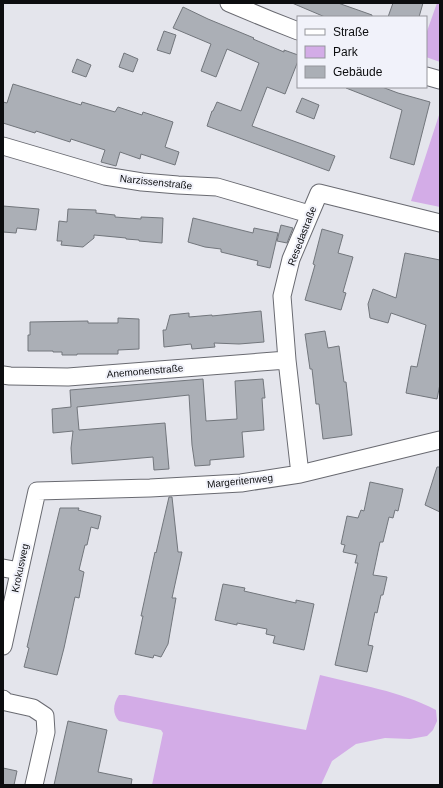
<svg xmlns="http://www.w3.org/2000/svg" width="443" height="788" font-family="Helvetica,sans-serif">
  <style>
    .green { fill: #d3ace7 }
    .building { fill: #abafb6; stroke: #72767c }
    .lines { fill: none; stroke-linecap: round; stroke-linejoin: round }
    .street-casing { stroke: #696a71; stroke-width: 19 }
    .street { stroke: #fff; stroke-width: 17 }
    .labels { text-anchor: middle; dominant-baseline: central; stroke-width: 4; stroke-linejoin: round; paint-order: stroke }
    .street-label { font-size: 10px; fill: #0c0d0f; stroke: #f1f2fa }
  </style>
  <rect width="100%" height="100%" fill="#e4e5ec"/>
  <path class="green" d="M437,3H440V62L426,57V34Z
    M440,112V207L411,201Z
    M320,675C359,685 400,691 436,710L437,721L433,730L427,736L410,739L385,738L356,744L332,761L321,785H152L163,733L161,730L119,721C112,713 113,704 119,695H125L306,730Z"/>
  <path class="building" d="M292,3H338L372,15V17H325Z
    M393,3H423L419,17H388Z
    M183,7L208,19L254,38L253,39L284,52V50L298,55V61L285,94L267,87L252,126L335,156L329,171L207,126L212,111H213L217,102L241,111L259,63L227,49L216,77L201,71L211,44L173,28Z
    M164,31L176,35L170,54L157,50Z
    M124,53L138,59L133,72L119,67Z
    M77,59L91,65L86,77L72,72Z
    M13,84L81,105L82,102L115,112L118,107L142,115L143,112L173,122L165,147L179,152L175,165L141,154L140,159L120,152L116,166L101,162L105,150L71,139L70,142L36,131L35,133L3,123V102L7,103Z
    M346,87H382L398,93L430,102L414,165L390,158L402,110L346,88Z
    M302,98L319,105L314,119L296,112Z
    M3,206L39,209L36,230L17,228L16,233L3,232Z
    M68,209L96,210V213L115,215V217L141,219V217L163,218L162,243L139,241V240L126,239V238L94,235V238L83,247L61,245L62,241H57L59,221L67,222Z
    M193,218L253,233L254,228L278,233L270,268L257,265L258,261L221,252V249L205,247L188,242Z
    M281,225L293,228L287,243L277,241Z
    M322,229L343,235L338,253L353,257L343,292L346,293L341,310L305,300L315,265L313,264Z
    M405,253L440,260V384L437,399L406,393L411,366L417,367L426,325L391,313L388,323L370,318L368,304L373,289L396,298Z
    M261,311L264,342L239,344L214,343L215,347L192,349L191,344L164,347L163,330H166L170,315L189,313V317L212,315V316Z
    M118,318L139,319V349L118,350V354H77V355H62V352H53V351H28V335H30V322L88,321V323H118Z
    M325,331L328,348L339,346L344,382H346L352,435L323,439L319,404H316L312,369H310L305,334Z
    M203,379L206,421L237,419L235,381L263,379L265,398H262L264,430L242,432L244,457L210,460V465L195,466L192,445L189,395L77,407L79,430L165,423L169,469L154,470L153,457L72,464L71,448L73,431L53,433L52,409L71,407L70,390Z
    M437,467H440V512L425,505Z
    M370,482L403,489L398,511L395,510L393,518L389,517L383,542H380L373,575L387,577L383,595H381L377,613L375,612L368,645L373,646L367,672L335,665L358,563H355L357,555L343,552L345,545L341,544L347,516L358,518L361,510L364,511Z
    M169,497H172L178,552H182L172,598H176L168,644L161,657L154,655L153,658L135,654L143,616H141L155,552L156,553Z
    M60,508H79L78,510L101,516L98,529L91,527L87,545H85L79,570L84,572L79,598L75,597L64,648L57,675L24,667L29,648L27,647Z
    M223,584L245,588L244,591L296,603V600L314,604L304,650L273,643L275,636L266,634L267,629L237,623V625L215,620Z
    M68,721L107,730L98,772L132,779L131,785H54Z
    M3,768L17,771L14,785H3Z"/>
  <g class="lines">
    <defs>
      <path id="street" d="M229,3L270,20L298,31
        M426,76L440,80
        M3,146L105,176L142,182L178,185L217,187L309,214
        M3,375L10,376L68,377L287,360
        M300,474L287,360L282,296L291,259L319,193L440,223
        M3,568L19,571
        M3,646L37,491L150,488L241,483L300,474L440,440
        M3,699L6,702L33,708L45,716L46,732L34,785"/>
    </defs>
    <use href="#street" class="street-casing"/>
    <use href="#street" class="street"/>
  </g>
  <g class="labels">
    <g class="street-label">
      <text transform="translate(156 182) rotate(6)">Narzissenstraße</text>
      <text transform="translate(302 236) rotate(-69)">Resedastraße</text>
      <text transform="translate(145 371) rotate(-5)">Anemonenstraße</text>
      <text transform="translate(240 481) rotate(-6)">Margeritenweg</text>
      <text transform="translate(20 568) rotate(-78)">Krokusweg</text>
    </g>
  </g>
  <rect width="443" height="788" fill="none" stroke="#0c0d0f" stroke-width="8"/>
  <rect x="297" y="16" width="130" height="72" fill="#f1f2fa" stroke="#95969c"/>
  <rect x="305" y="29" width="20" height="6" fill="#ffffff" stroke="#95969c"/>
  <text x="333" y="36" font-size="12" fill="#0c0d0f">Straße</text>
  <rect x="305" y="46" width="20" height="12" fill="#d3ace7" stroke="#95969c"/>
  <text x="333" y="56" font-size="12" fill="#0c0d0f">Park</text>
  <rect x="305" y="66" width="20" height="12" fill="#abafb6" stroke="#95969c"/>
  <text x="333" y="76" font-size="12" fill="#0c0d0f">Gebäude</text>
</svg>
